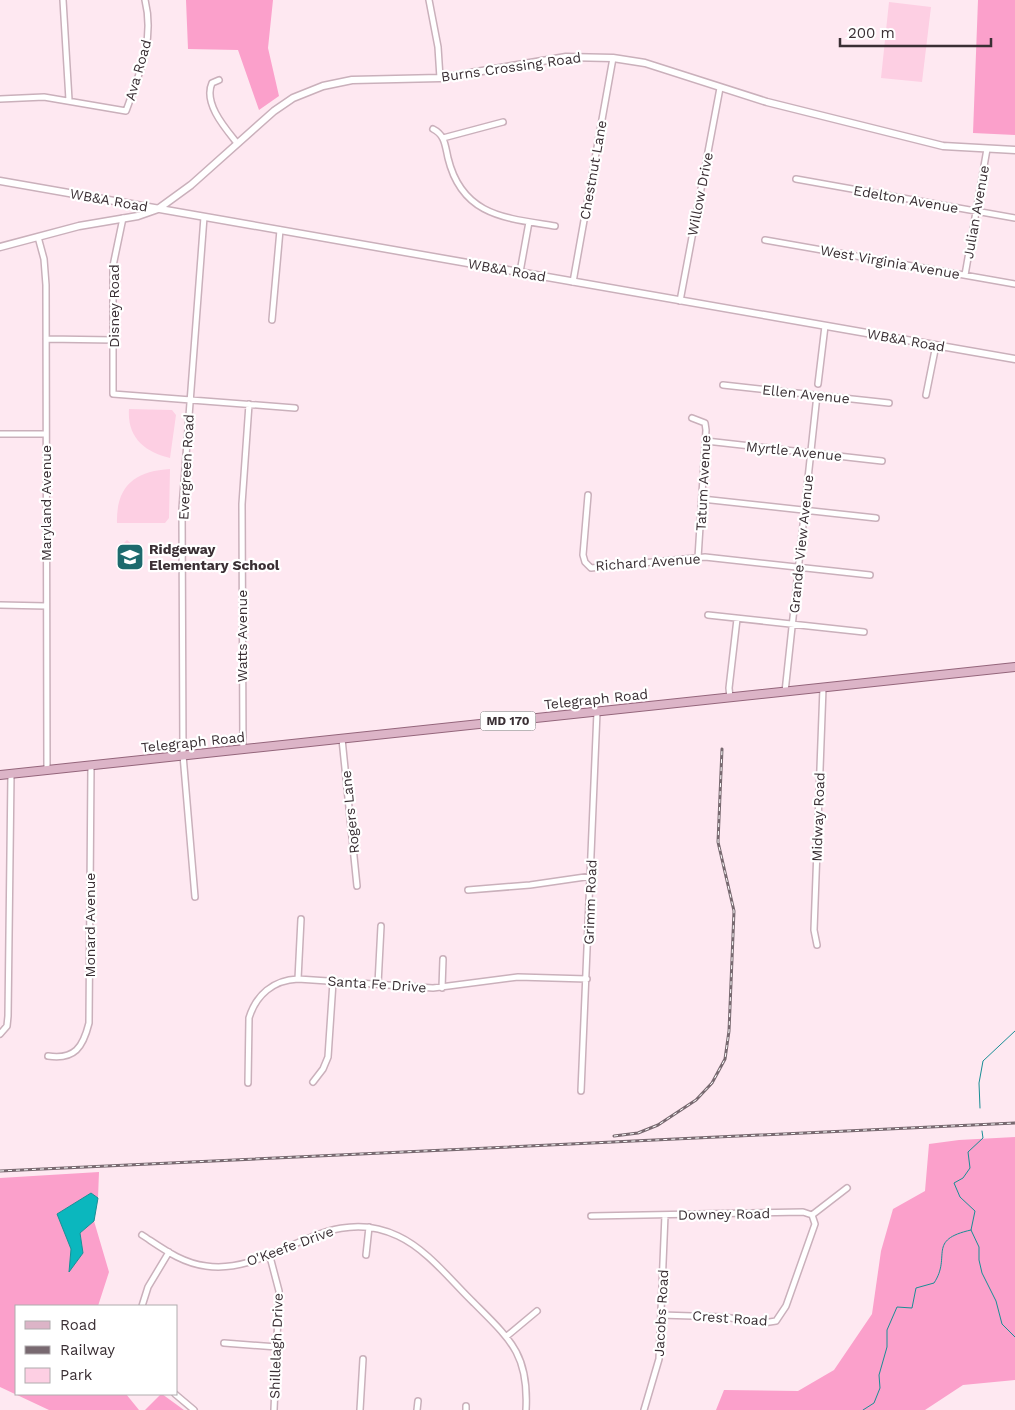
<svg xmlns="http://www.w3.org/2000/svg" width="1015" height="1410" font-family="'Work Sans',sans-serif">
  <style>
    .green { fill: #fdcfe3 }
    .forest { fill: #fba0cb }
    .water { fill: #0bb7be; stroke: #198e95 }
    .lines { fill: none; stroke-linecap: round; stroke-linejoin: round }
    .stream { stroke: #198e95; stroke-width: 1 }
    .minor-casing { stroke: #cab0bb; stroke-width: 8 }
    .tertiary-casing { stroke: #cab0bb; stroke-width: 9 }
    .primary-casing { stroke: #94657b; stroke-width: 10 }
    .minor { stroke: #fff; stroke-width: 5 }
    .tertiary { stroke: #fff; stroke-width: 6 }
    .primary { stroke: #dcb4c7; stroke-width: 8 }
    .rail-casing { stroke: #786970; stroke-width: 3 }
    .rail { stroke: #fff; stroke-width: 1; stroke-dasharray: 4; stroke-linecap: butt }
    .labels { text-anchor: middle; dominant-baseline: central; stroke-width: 4.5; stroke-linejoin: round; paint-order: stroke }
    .shield { fill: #fff; stroke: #756d71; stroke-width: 1 }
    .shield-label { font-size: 12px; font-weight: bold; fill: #3a2f34 }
    .street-label { font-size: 14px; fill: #3a2f34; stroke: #fff }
    .poi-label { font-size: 14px; font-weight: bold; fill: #3a2f34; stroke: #fff; text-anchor: start }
  </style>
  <rect width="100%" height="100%" fill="#fee8f1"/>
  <path class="green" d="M889,2L931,7L922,82L881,78Z
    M129,409L172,410L176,415L170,458C145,452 127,438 129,409Z
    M170,469L169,518L165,523H117C116,486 135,471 170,469Z
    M127,540L142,553L130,563L118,549Z"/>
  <path class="forest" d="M186,0H273L268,48L279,96L259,110L238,50L188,49Z
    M978,0H1015V135L973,133Z
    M1015,1137V1380L963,1385L925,1410H716L724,1390L798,1391L834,1370L872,1314L881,1251L893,1209L925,1191L929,1144L959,1140Z
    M99,1172L98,1198L91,1193L57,1214L71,1249L69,1271L83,1253L80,1233L94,1221L109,1272L98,1306H16V1394H126L139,1410H49L0,1387V1178Z
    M161,1394H162L184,1410H145Z"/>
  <path class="water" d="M91,1193L98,1198L94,1221L80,1233L83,1253L69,1272L71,1249L57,1214Z"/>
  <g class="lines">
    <path class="stream" d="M980,1108L979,1083L983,1061L1015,1031
      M982,1131L983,1138L968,1152L970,1168L963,1178L954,1183L960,1197L975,1211L971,1230L979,1247V1260L982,1273L996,1301L1002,1324L1015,1337
      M863,1410L874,1403L880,1388L879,1375L887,1347V1330L897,1307L912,1308L916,1288L934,1283C952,1256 926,1240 971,1230"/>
    <defs>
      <path id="minor" d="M63,0L69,100
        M429,0L438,47L440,78
        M219,80L212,83C203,103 225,128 237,143
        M0,99L44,97L126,111C139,74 155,40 145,0
        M433,129C445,135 445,145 448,158C462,216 505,218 555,226
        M443,138L503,122
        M796,179L1015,218
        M123,218L113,266V394L295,408
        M38,237L44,259L46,285L47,770
        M765,240L1015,284
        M520,272L529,222
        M965,275L987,149
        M573,282L613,58
        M680,301L720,88
        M272,320L280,230
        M46,339L114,340
        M818,384L825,326
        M723,385L889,403
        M926,395L936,345
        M692,418L705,423L706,430L698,558
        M0,434H46
        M706,441L882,461
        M588,495L583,555L585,562L591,568L705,557L870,575
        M702,499L876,518
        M0,605L46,606
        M708,615L864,632
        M785,692L817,395
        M730,698L729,688L737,619
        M342,739L357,886
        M243,749L242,504L249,404
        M468,890L530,885L592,876
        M195,897L183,755L182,509L204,217
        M817,945L814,930L823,688
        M298,979L301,919
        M378,984L381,926
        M442,988L443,959
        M0,1034L7,1026L8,1016L11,774
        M48,1056C75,1060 83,1047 89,1023L91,765
        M313,1082L323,1069L328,1057L333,982
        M248,1083L249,1018C256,995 273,980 298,979L433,988L518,977L587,979
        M581,1091L597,712
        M591,1216L803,1212L812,1215L847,1188
        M142,1235C162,1248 181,1263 206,1266C273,1276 326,1201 398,1236C428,1250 451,1281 474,1303C511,1340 529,1355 526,1410
        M269,1253L279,1291L274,1410
        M366,1255L369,1227
        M142,1306L148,1287L169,1252
        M661,1315L724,1317L763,1323L776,1321L786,1306L815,1224L812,1215
        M507,1336L537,1311
        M224,1343L277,1347
        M175,1394L194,1410
        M360,1410L363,1359
        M417,1410L418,1401
        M466,1410V1406
        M644,1410L659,1359L665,1215"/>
      <path id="tertiary" d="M0,181L1015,359
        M0,247L79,226L138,216L158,209L191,185L274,111L293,98L323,86L352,80L440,78L566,57L613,58L645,63L767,102L943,146L1015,150"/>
      <path id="primary" d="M0,775L1015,667"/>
    </defs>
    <use href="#minor" class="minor-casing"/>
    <use href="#tertiary" class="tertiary-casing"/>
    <use href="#primary" class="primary-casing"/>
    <use href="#minor" class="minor"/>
    <use href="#tertiary" class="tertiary"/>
    <use href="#primary" class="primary"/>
    <defs>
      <path id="rail" d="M614,1136L638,1133L658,1125L696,1100L712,1083L725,1059L729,1031L734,911L718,842L722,749
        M0,1171L1015,1123"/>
    </defs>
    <use href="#rail" class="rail-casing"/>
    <use href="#rail" class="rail"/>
  </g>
  <defs>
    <symbol id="school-square" viewBox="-11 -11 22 22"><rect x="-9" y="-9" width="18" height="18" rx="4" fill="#1d6a6d" stroke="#fff"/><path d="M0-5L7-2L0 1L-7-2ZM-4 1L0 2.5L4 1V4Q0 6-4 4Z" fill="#fff"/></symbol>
  </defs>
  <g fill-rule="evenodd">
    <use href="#school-square" x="114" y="541" width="32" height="32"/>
  </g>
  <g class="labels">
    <rect class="shield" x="480.5" y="711.5" width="55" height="19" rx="4"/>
    <g class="shield-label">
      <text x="508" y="721">MD 170</text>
    </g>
    <g class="street-label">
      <text transform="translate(511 67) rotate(-8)">Burns Crossing Road</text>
      <text transform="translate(138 70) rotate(-74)">Ava Road</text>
      <text transform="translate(593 170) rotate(-80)">Chestnut Lane</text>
      <text transform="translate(700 194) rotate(-79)">Willow Drive</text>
      <text transform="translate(906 199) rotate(10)">Edelton Avenue</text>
      <text transform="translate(109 200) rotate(10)">WB&amp;A Road</text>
      <text transform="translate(976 212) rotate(-80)">Julian Avenue</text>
      <text transform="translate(890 262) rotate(10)">West Virginia Avenue</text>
      <text transform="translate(507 270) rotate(10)">WB&amp;A Road</text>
      <text transform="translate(114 306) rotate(-90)">Disney Road</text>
      <text transform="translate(906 340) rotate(10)">WB&amp;A Road</text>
      <text transform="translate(806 394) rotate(6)">Ellen Avenue</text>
      <text transform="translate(794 451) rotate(6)">Myrtle Avenue</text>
      <text transform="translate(186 467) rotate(-87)">Evergreen Road</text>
      <text transform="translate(703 483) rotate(-87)">Tatum Avenue</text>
      <text transform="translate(46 503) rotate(-90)">Maryland Avenue</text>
      <text transform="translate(801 544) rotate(-84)">Grande View Avenue</text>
      <text transform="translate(648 562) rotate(-4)">Richard Avenue</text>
      <text transform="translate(242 636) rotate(-90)">Watts Avenue</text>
      <text transform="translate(596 699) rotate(-6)">Telegraph Road</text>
      <text transform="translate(193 742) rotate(-6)">Telegraph Road</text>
      <text transform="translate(350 812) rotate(-96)">Rogers Lane</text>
      <text transform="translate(818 817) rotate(-88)">Midway Road</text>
      <text transform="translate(590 902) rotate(-88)">Grimm Road</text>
      <text transform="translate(90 925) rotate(-90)">Monard Avenue</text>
      <text transform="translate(377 984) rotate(4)">Santa Fe Drive</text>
      <text transform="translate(724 1214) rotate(-1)">Downey Road</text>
      <text transform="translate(290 1246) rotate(-20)">O'Keefe Drive</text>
      <text transform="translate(661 1313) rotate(-87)">Jacobs Road</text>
      <text transform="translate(730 1318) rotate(4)">Crest Road</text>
      <text transform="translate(276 1346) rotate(-88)">Shillelagh Drive</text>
    </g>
    <g class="poi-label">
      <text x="149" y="549">Ridgeway<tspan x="149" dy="16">Elementary School</tspan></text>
    </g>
  </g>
  <rect x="15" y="1305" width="162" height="90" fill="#ffffff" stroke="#b0acae"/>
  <rect x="25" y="1321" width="25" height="8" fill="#dcb4c7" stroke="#b0acae"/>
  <text x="60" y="1330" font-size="15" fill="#3a2f34">Road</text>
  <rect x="25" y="1346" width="25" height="8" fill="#786970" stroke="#b0acae"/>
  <text x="60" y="1355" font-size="15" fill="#3a2f34">Railway</text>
  <rect x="25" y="1368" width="25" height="15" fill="#fdcfe3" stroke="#b0acae"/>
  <text x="60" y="1380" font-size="15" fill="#3a2f34">Park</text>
  <path d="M840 38v8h151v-8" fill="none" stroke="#3a2f34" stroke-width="2.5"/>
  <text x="848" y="38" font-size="15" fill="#3a2f34" stroke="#ffffff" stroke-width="4" paint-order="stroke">200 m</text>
</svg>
